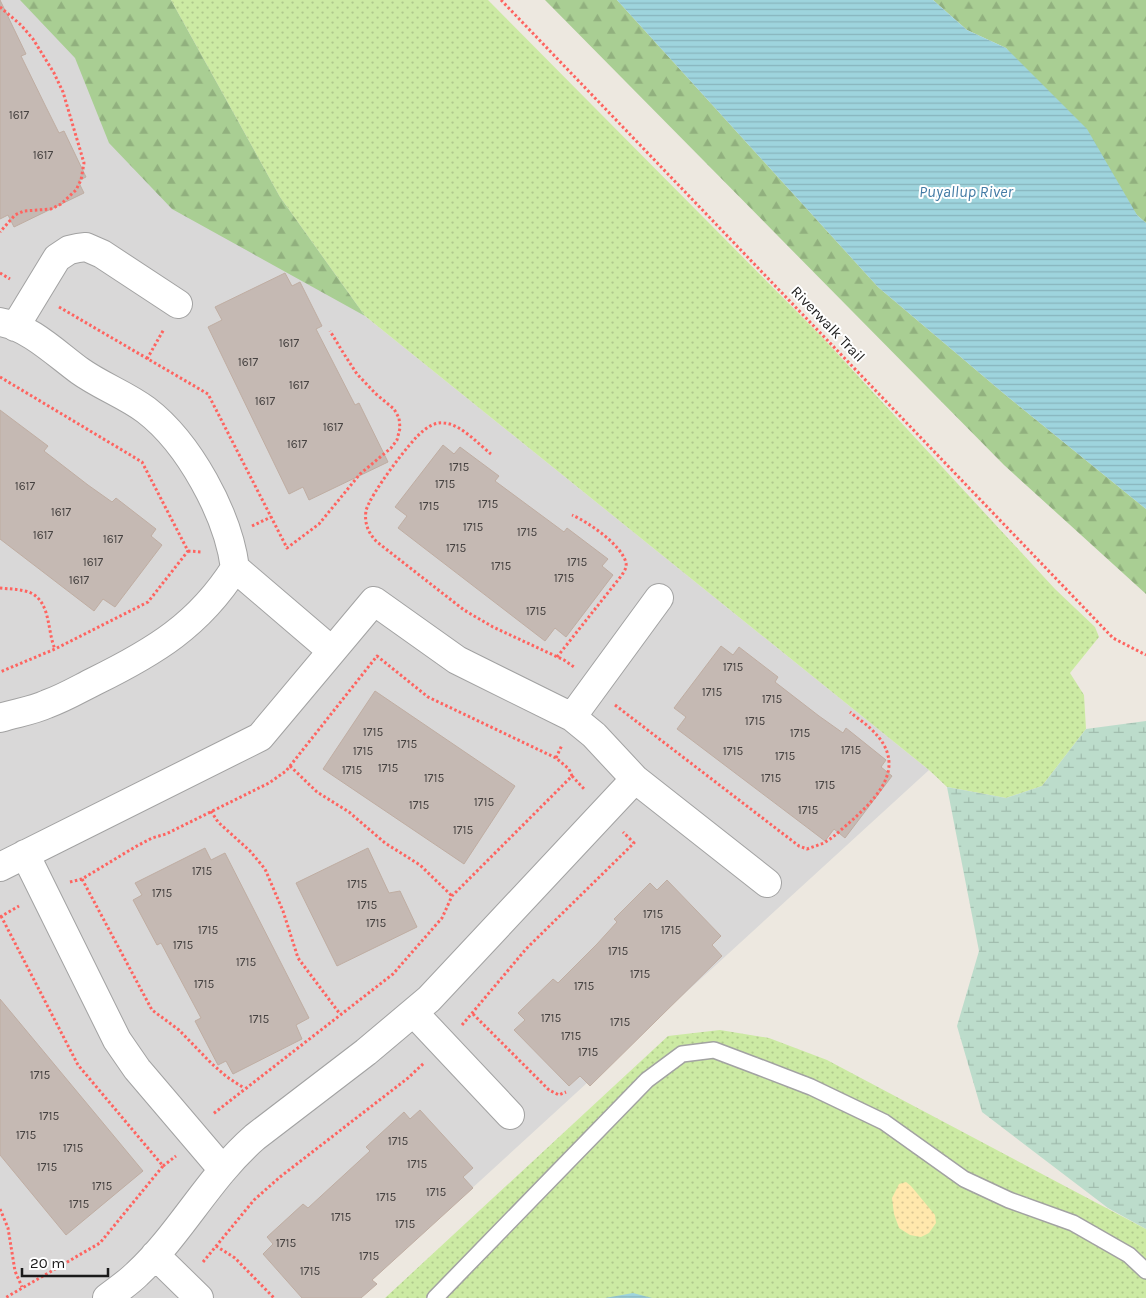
<svg xmlns="http://www.w3.org/2000/svg" width="1146" height="1298" font-family="Karla,sans-serif">
  <style>
    .residential { fill: #d9d8d8 }
    .grass { fill: url(#grass-dots) }
    .forest { fill: url(#forest-firs) }
    .wetland { fill: url(#wetland-marsh) }
    .sand { fill: url(#sand-dots) }
    .water { fill: url(#water-rules) }
    .building { fill: #c5b9b3; stroke: #bfada2 }
    .lines { fill: none; stroke-linecap: round; stroke-linejoin: round }
    .service-casing { stroke: #a2a2a2; stroke-width: 18 }
    .minor-casing { stroke: #a2a2a2; stroke-width: 30 }
    .path { stroke: #fe6460; stroke-width: 3; stroke-dasharray: 2.5 2.5; stroke-linecap: butt }
    .service { stroke: #fff; stroke-width: 15 }
    .minor { stroke: #fff; stroke-width: 28 }
    .labels { text-anchor: middle; dominant-baseline: central; stroke-width: 4; stroke-linejoin: round; paint-order: stroke }
    .number-label { font-size: 12px; fill: #464241 }
    .street-label { font-size: 15px; fill: #1b1b1b; stroke: #fff }
    .water-label { font-size: 16px; font-style: italic; fill: #437ba5; stroke: #fff }
  </style>
  <defs>
    <pattern id="grass-dots" width="8" height="8" patternUnits="userSpaceOnUse" patternTransform="scale(1.25)"><rect width="8" height="8" fill="#cceaa3"/><path d="M2 2h.1M6 6h.1" fill="none" stroke="#afc88c" stroke-width="1.8" stroke-linecap="round"/></pattern>
    <pattern id="forest-firs" width="22" height="20" patternUnits="userSpaceOnUse" patternTransform="scale(1.25)"><rect width="22" height="20" fill="#a9ce93"/><path d="M5 1l3.5 6h-7zM16 11l3.5 6h-7z" fill="#91b07e"/></pattern>
    <pattern id="wetland-marsh" width="20" height="14" patternUnits="userSpaceOnUse" patternTransform="scale(1.25)"><rect width="20" height="14" fill="#bcdccb"/><path d="M1 5h8M5 5V1M11 12h8M15 12V8" fill="none" stroke="#a1bcae"/></pattern>
    <pattern id="sand-dots" width="8" height="8" patternUnits="userSpaceOnUse" patternTransform="scale(1.25)"><rect width="8" height="8" fill="#ffe8ac"/><path d="M2 2h.1M6 6h.1" fill="none" stroke="#dac693" stroke-width="1.8" stroke-linecap="round"/></pattern>
    <pattern id="water-rules" width="6" height="5" patternUnits="userSpaceOnUse" patternTransform="scale(1.25)"><rect width="6" height="5" fill="#9ed4dd"/><path d="M0 2.5h6" fill="none" stroke="#88b5bd"/></pattern>
  </defs>
  <rect width="100%" height="100%" fill="#ede8e0"/>
  <path class="residential" d="M0,0H48L365,316L929,770L352,1298H0Z"/>
  <path class="grass" d="M171,0H488L822,337L1055,589L1095,627L1099,637L1070,673L1084,695L1086,729L1042,786L1006,798L947,787L929,770L365,316L280,197Z
    M720,1030L769,1038L827,1060L1146,1229V1298H385L668,1036Z"/>
  <path class="forest" d="M20,0H171L280,197L365,316L172,209L109,143L75,58Z
    M545,0H617L878,287L1008,397L1146,509V594L1004,465Z
    M933,0H1146V223L1137,215L1006,48L967,30Z"/>
  <path class="wetland" d="M1146,721V1229L1108,1208L982,1112L957,1026L979,951L947,787L1006,798L1042,786L1086,729Z"/>
  <path class="sand" d="M906,1182L911,1186L935,1215L936,1223L929,1233L921,1237L910,1235L899,1228L894,1214L892,1198L899,1184Z"/>
  <path class="water" d="M617,0H933L967,30L1006,48L1087,129L1137,215L1146,223V509L1008,397L878,287Z
    M633,1293L652,1298H605Z"/>
  <path class="building" d="M0,0L26,54L21,56L46,107L59,133L64,131L86,177L78,181L84,193L14,227L8,215L0,219Z
    M285,273L292,286L300,282L322,326L316,329L355,405L359,403L388,462L309,500L303,487L289,494L208,327L222,320L215,307Z
    M0,410L48,446L44,451L88,485L112,502L116,498L156,529L151,536L162,545L115,607L103,599L94,611L0,539Z
    M443,445L454,454L460,447L499,476L495,481L564,532L567,528L608,559L602,566L613,575L566,637L555,628L545,641L398,528L407,516L395,507Z
    M721,646L733,655L739,647L778,677L775,682L819,716L843,733L846,728L886,760L881,767L892,776L845,838L834,829L825,841L677,729L686,717L674,708Z
    M375,691L515,786L464,864L323,769Z
    M205,848L211,860L225,853L309,1018L296,1025L302,1039L233,1074L226,1061L218,1065L195,1021L201,1018L161,943L157,945L133,900L142,895L135,883Z
    M368,848L389,893L400,891L417,927L337,966L296,883Z
    M667,880L721,936L712,945L722,956L590,1086L580,1076L569,1086L514,1030L525,1020L518,1013L553,979L558,983L597,944L617,922L614,919L650,883L657,890Z
    M0,999L143,1171L66,1235L0,1155Z
    M420,1110L473,1168L463,1177L473,1188L372,1280L377,1284L361,1298H302L263,1254L273,1244L267,1237L303,1204L308,1208L370,1151L366,1147L404,1112L410,1119Z"/>
  <g class="lines">
    <defs>
      <path id="service" d="M435,1298L647,1080L682,1054L714,1050L759,1067L811,1087L884,1122L964,1179L1009,1200L1073,1223L1129,1255L1146,1271"/>
      <path id="minor" d="M0,322C28,326 58,355 80,371C101,386 126,395 146,410C189,443 228,514 235,568L332,651
        M15,327L57,258L69,250L78,248L86,247L102,254L178,304
        M572,717L659,598
        M0,718C15,713 32,711 47,704C64,698 79,689 95,681C154,652 199,625 235,568
        M635,779L767,883
        M25,854L117,1040L137,1069L223,1170
        M0,867L260,737L374,601L457,660L572,717L594,735L635,779L429,999L366,1052L255,1137C209,1177 181,1233 137,1274C128,1283 117,1290 107,1298
        M414,1013L510,1115
        M155,1255L199,1298"/>
    </defs>
    <use href="#service" class="service-casing"/>
    <use href="#minor" class="minor-casing"/>
    <path class="path" d="M501,0L1113,638L1146,655
      M0,7L21,25L33,39L54,73L63,92L84,163L81,180L76,190L61,204L51,209L24,211L15,215L0,232
      M0,273L10,279
      M59,307L208,394L287,548L319,524L360,474L391,448L397,440L400,428L399,418L394,409L376,394L357,374L344,354L330,331
      M147,359L164,329
      M0,377L142,462L188,551L148,602L55,649L0,672
      M491,454C478,444 461,424 444,423C436,422 429,426 423,431C410,441 369,496 366,511C364,524 369,534 377,542L464,610L493,627L564,660L574,667
      M252,526L271,517
      M188,551L202,552
      M0,588C9,589 22,589 31,593C51,603 47,631 55,649
      M557,657L622,575C624,571 627,568 626,563C622,545 588,522 572,515
      M615,705L799,846L807,849L824,843L833,837C864,809 917,772 871,729C865,723 857,718 850,712
      M556,758L562,745
      M290,766L317,792L349,812L385,843L420,865L452,896
      M572,776L585,790
      M211,811L218,822L250,851L265,869L283,911L298,958L340,1014
      M82,879L152,1010L179,1030L212,1064L227,1077L244,1088
      M70,882L82,879L135,847L152,838L166,834L269,783L286,771L377,656L428,697L556,758L569,769L572,776L452,896L442,918L393,974L213,1114
      M1,916L78,1065L163,1166L100,1243L5,1298
      M0,917L19,906
      M473,1014L549,1090L559,1095L566,1092
      M462,1025L526,949L634,843L623,832
      M163,1166L176,1156
      M0,1209L8,1228L15,1271L22,1287
      M216,1246L235,1258L274,1298
      M203,1262L254,1200L280,1177L408,1078L424,1063"/>
    <use href="#service" class="service"/>
    <use href="#minor" class="minor"/>
  </g>
  <g class="labels">
    <g class="number-label">
      <text x="19" y="115">1617</text>
      <text x="43" y="155">1617</text>
      <text x="289" y="343">1617</text>
      <text x="248" y="362">1617</text>
      <text x="299" y="385">1617</text>
      <text x="265" y="401">1617</text>
      <text x="333" y="427">1617</text>
      <text x="297" y="444">1617</text>
      <text x="459" y="467">1715</text>
      <text x="445" y="484">1715</text>
      <text x="25" y="486">1617</text>
      <text x="488" y="504">1715</text>
      <text x="429" y="506">1715</text>
      <text x="61" y="512">1617</text>
      <text x="473" y="527">1715</text>
      <text x="527" y="532">1715</text>
      <text x="43" y="535">1617</text>
      <text x="113" y="539">1617</text>
      <text x="456" y="548">1715</text>
      <text x="93" y="562">1617</text>
      <text x="577" y="562">1715</text>
      <text x="501" y="566">1715</text>
      <text x="564" y="578">1715</text>
      <text x="79" y="580">1617</text>
      <text x="536" y="611">1715</text>
      <text x="733" y="667">1715</text>
      <text x="712" y="692">1715</text>
      <text x="772" y="699">1715</text>
      <text x="755" y="721">1715</text>
      <text x="373" y="732">1715</text>
      <text x="800" y="733">1715</text>
      <text x="407" y="744">1715</text>
      <text x="851" y="750">1715</text>
      <text x="363" y="751">1715</text>
      <text x="733" y="751">1715</text>
      <text x="785" y="756">1715</text>
      <text x="388" y="768">1715</text>
      <text x="352" y="770">1715</text>
      <text x="434" y="778">1715</text>
      <text x="771" y="778">1715</text>
      <text x="825" y="785">1715</text>
      <text x="484" y="802">1715</text>
      <text x="419" y="805">1715</text>
      <text x="808" y="810">1715</text>
      <text x="463" y="830">1715</text>
      <text x="202" y="871">1715</text>
      <text x="357" y="884">1715</text>
      <text x="162" y="893">1715</text>
      <text x="367" y="905">1715</text>
      <text x="653" y="914">1715</text>
      <text x="376" y="923">1715</text>
      <text x="208" y="930">1715</text>
      <text x="671" y="930">1715</text>
      <text x="183" y="945">1715</text>
      <text x="618" y="951">1715</text>
      <text x="246" y="962">1715</text>
      <text x="640" y="974">1715</text>
      <text x="204" y="984">1715</text>
      <text x="584" y="986">1715</text>
      <text x="551" y="1018">1715</text>
      <text x="259" y="1019">1715</text>
      <text x="620" y="1022">1715</text>
      <text x="571" y="1036">1715</text>
      <text x="588" y="1052">1715</text>
      <text x="40" y="1075">1715</text>
      <text x="49" y="1116">1715</text>
      <text x="26" y="1135">1715</text>
      <text x="398" y="1141">1715</text>
      <text x="73" y="1148">1715</text>
      <text x="417" y="1164">1715</text>
      <text x="47" y="1167">1715</text>
      <text x="102" y="1186">1715</text>
      <text x="436" y="1192">1715</text>
      <text x="386" y="1197">1715</text>
      <text x="79" y="1204">1715</text>
      <text x="341" y="1217">1715</text>
      <text x="405" y="1224">1715</text>
      <text x="286" y="1243">1715</text>
      <text x="369" y="1256">1715</text>
      <text x="310" y="1271">1715</text>
    </g>
    <g class="street-label">
      <text transform="translate(828 324) rotate(46)">Riverwalk Trail</text>
    </g>
    <g class="water-label">
      <text x="966" y="191">Puyallup River</text>
    </g>
  </g>
  <path d="M22 1268v8h86v-8" fill="none" stroke="#1b1b1b" stroke-width="2.5"/>
  <text x="30" y="1268" font-size="15" fill="#1b1b1b" stroke="#ffffff" stroke-width="4" paint-order="stroke">20 m</text>
</svg>
